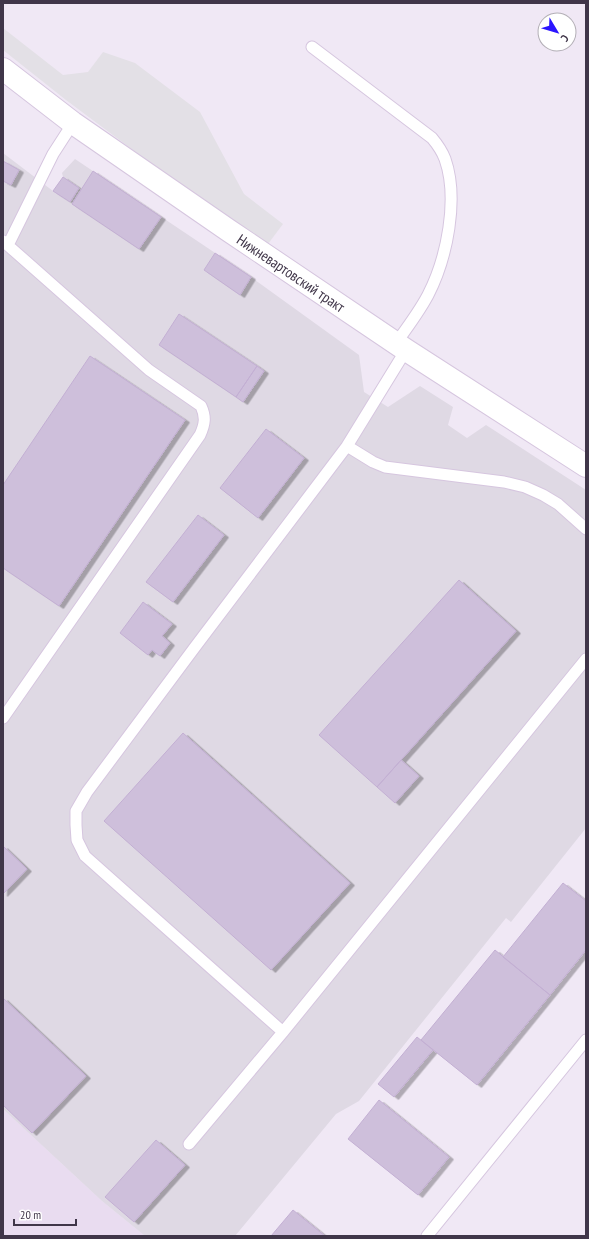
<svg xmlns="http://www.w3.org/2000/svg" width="589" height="1239" font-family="'PT Sans Narrow',sans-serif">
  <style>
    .residential { fill: #e9dcf0 }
    .industrial { fill: #dfd9e4 }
    .parking { fill: #e3e0e6 }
    .building { fill: #cebfdb; stroke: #c3afd3; filter: url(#shadow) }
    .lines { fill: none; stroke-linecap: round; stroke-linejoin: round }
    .service-casing { stroke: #d6c6df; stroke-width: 13 }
    .minor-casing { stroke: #d6c6df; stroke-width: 24 }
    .service { stroke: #fff; stroke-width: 11 }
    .minor { stroke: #fff; stroke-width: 22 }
    .labels { text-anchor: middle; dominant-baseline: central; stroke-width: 3; stroke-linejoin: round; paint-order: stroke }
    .street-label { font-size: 15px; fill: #403649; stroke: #fff }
  </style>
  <defs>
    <filter id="shadow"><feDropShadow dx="4.5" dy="2.5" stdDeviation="0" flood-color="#0004"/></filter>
  </defs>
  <rect width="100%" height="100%" fill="#f0e8f5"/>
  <path class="residential" d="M3,1109L102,1201L145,1236H3Z"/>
  <path class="industrial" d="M3,153L53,191L63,177L62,173L75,159L251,277L359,355L364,392L388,407L420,386L453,407L448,425L467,438L486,425L586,490V828L511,922L506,918L359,1101L336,1114L235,1236H145L102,1201L3,1109Z"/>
  <path class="parking" d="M3,28L63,75L88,72L103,52L135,63L200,112L244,194L283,224L268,244L169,177L66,100L3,50Z"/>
  <path class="building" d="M3,161L19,170L11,185L3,181Z
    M93,171L161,217L139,249L72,204Z
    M63,177L79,188L70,202L53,191Z
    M215,253L251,277L240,295L204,270Z
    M179,314L257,366L236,397L159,345Z
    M90,356L185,420L59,606L3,568V485Z
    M257,366L264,371L243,402L236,397Z
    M266,429L304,458L258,518L220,488Z
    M198,515L224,535L173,602L146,582Z
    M459,580L516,631L377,787L319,735Z
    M143,602L172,624L162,636L170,643L160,656L152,650L148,655L120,633Z
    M183,733L350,883L271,970L104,821Z
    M401,760L419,776L395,803L377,787Z
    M3,846L27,869L3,894Z
    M563,883L586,901V950L550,995L503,957Z
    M495,950L550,995L477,1085L421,1040Z
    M3,998L86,1076L32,1133L3,1105Z
    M417,1037L433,1050L394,1097L378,1084Z
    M379,1100L449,1157L418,1195L348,1139Z
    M156,1140L185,1165L134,1222L105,1197Z
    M293,1210L325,1236H271Z"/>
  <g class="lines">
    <defs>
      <path id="service" d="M312,47L432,138C437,144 442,151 445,159C459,199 447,258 428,295C419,312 407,328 396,343
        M3,241L149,370L201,406C206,417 205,424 200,435L3,718
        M8,245L53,154L73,123
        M347,446L373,462L385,467L504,482L525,487L543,495L558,504L586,529
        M283,1032L85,856L77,840L76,825V811L87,792L195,647L347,446L406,350
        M189,1144L283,1032L586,659
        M427,1236L586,1040"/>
      <g id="minor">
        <path id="s1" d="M3,69L73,123L228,230L406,350L586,466"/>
      </g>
    </defs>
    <use href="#service" class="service-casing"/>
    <use href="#minor" class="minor-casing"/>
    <use href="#service" class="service"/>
    <use href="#minor" class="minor"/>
  </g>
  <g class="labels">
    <g class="street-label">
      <text stroke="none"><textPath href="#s1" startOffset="353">Нижневартовский тракт</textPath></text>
    </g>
  </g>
  <rect width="589" height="1239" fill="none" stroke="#403649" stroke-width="8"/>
  <g transform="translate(557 32) rotate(128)"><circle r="19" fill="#ffffff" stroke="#b3afb6"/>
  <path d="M0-3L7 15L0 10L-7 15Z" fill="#2b15ff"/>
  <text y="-6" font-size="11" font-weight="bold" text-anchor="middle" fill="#403649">С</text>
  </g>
  <path d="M14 1219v6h62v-6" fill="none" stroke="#403649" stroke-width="2"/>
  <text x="20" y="1219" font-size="12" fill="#403649" stroke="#ffffff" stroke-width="3" paint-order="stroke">20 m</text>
</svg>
